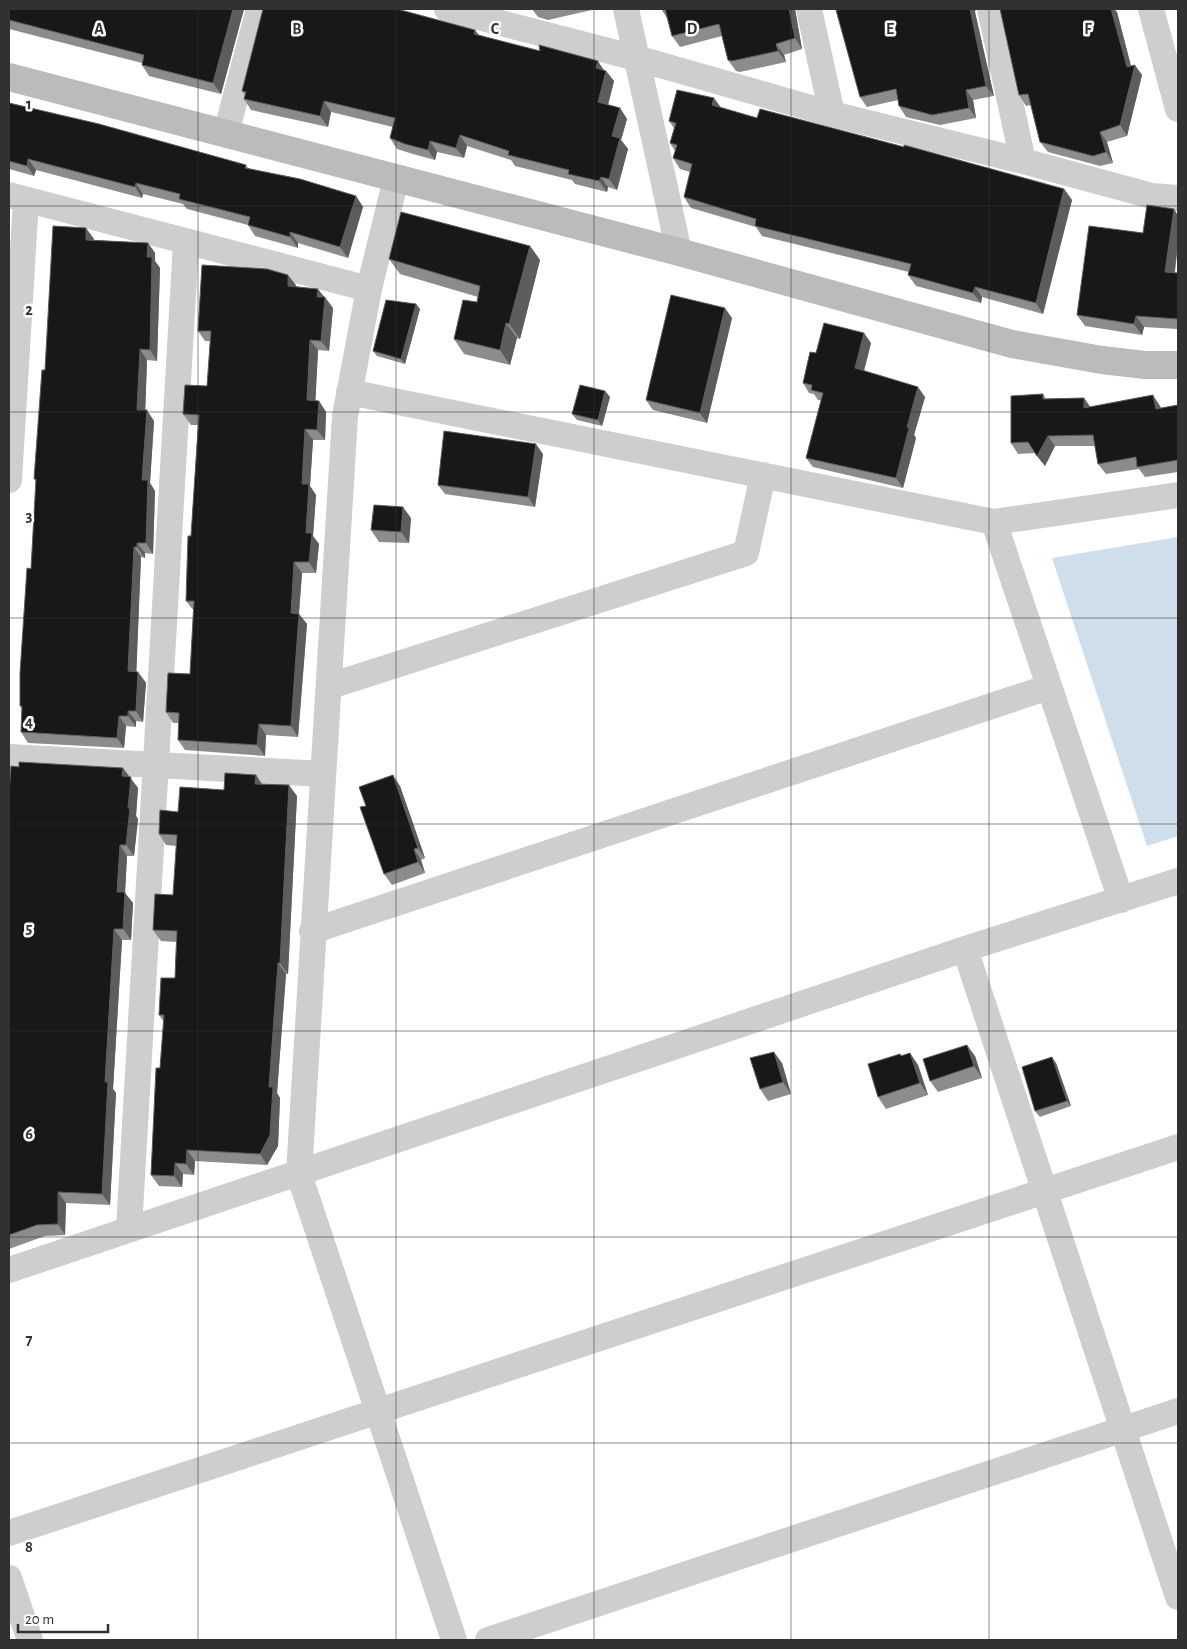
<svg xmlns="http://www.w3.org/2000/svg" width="1187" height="1649" font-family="'Alegreya Sans',sans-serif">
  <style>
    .water { fill: #cfdeeb }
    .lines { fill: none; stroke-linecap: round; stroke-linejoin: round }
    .street { stroke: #cecece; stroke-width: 26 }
    .secondary { stroke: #bbb; stroke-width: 28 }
    .wall { fill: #8c8c8c }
    .shaded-wall { fill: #5d5d5d }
    .building { fill: #181818; stroke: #5d5d5d }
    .grid { fill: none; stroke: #313131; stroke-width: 1; stroke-opacity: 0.55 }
    .grid-label { font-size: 16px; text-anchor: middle; font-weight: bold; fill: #313131; stroke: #fff; stroke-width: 5; stroke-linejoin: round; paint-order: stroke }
  </style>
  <rect width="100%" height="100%" fill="#fff"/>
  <path class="water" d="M1178,537V836L1147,846L1052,558Z"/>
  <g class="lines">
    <path class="street" d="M447,9L636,58L832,114L1023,161L1152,196L1178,198
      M626,9L679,252
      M809,9L832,114
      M990,9L1023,161
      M1151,9L1178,109
      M226,133L259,9
      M396,179L369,289L345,416L299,1174L454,1640
      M9,195L369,289
      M349,392L994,522L1178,495
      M9,480L26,200
      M994,522L1121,900
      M330,686L746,553L763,475
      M9,757L323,774
      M312,931L1049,687
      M965,949L1178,1597
      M129,1229L186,243
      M9,1270L965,949L1178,881
      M9,1533L1178,1147
      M9,1578L30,1640
      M488,1640L1178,1411"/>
    <path class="secondary" d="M9,77L679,252L1012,344L1102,360L1145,365H1178"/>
  </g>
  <path class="wall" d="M9,9H244L221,94L149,76L142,65V63L9,29Z
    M532,9H596L548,20L538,17Z
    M661,9H795L802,49L784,55L786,62L740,72L736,71L728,60L722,36L680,47L672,36L667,18Z
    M1000,9H1114L1117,12L1131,66L1142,75L1127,136L1107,142L1113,163L1100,166L1048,152L1040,142L1031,105L1026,106L1019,95Z
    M839,10L975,12L994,96L973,100L976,118L940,125L906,117L899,106L898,100L867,107L860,97Z
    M475,30L479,35L606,71L614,81L608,105L620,108L627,119L621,140L628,149L617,190L608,187L607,192L575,184L572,180L515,166L511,160L467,146L464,158L437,152L435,160L413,154L397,149L390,138L393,127L331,112L328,127L251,110L244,99L245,95L242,91Z
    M9,103L246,165L248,168L356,196L363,207L348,258L298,243V248L255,236L248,225L187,209L183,204L143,194L142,198L36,170L34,176L9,169Z
    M720,107L757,118L1064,189L1072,200L1043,314L982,297L981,303L916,286L908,275L909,272L762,236L756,227L691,208L684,197L690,172L680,169L673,158L675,151L670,143L674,128L669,121Z
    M1174,209L1178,216V244L1175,273H1178V329L1144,327L1142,335L1085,326L1077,315L1143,233Z
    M94,239V240L148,243L155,253V261L160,268L157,361L147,360L145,410L154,421L150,483L155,491L153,554L145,553V558L141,557L136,672H138L146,683L143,722L136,721V727L126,726L124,748L28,743L21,732L22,709L20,706L31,569L36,481L34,479L45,370Z
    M530,246L540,260L520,339L517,338L510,365L464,354L454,339L477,302L478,297L400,274L389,259Z
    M296,285V286L325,297L333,308L329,351L318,350L315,401H319L326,412L325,440H313L310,486L316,495L313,536L319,544L316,573H302L299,614L307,624L298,737L266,735L265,756L185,750L178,740L179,723H173L166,712L190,674L194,611L186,601L191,536L198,425H191L183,414L207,386L210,341H205L198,331Z
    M416,304L420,309L405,364L377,356L373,351Z
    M732,318L707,423L653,410L646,400Z
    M871,343L864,371L925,397L914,435L916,438L903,488L813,467L806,458L821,400H818L814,394L809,393L803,383L816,353Z
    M605,391L610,397L602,426L577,420L572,414Z
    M1043,394L1046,399L1084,398L1090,407L1160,406L1161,408L1178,405V472L1145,477L1139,469L1106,474L1098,464L1095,446H1055L1045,466L1035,453L1018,454L1011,443Z
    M543,454L535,507L445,494L438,485Z
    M411,518L409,543L379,542L371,530Z
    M256,775L262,784L297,796L288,974H286L277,1093L280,1098L278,1146L267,1165L195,1161L194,1175L183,1174L182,1187L159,1186L151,1175L164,1022L159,1015L175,978L176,942L161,941L153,930L173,895L176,846L166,845L159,834L178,812Z
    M129,777L138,788L136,816L138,819L134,856H127L125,893L133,903L131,940H122L113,1089L116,1093L110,1205L66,1203L65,1235L45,1236L9,1249V794Z
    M400,786L425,858L421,860L425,873L392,885L384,874L366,806Z
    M910,1053L918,1065L928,1095L886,1109L878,1097L900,1054L902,1056Z
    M975,1056L982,1078L938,1092L930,1081Z
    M782,1063L791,1094L768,1101L760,1089Z
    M1056,1063L1071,1106L1040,1117L1035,1111Z"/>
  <path class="shaded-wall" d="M233,9H244L221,94L213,83Z
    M789,9H795L802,49L795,38Z
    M970,9H976L975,12L994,96L986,86Z
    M1109,9H1114L1117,12L1133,74L1135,65L1142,75L1127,136L1120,125L1127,67Z
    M475,30L482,41L474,34Z
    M776,44L784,55L786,62L778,51Z
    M598,61L605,72L596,68Z
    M606,71L614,81L606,113L598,102Z
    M966,90L973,100L976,118L969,108Z
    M714,98L722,109L712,105Z
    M324,101L331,112L328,127L320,116Z
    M620,108L627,119L621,140L628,149L617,190L609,179L612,136Z
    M1100,132L1107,142L1113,163L1106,152Z
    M460,135L467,146L464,158L456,148Z
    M430,141L437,152L435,160L428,150Z
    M28,159L36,170L34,176L27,166Z
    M601,177L608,187L607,192L599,181Z
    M136,183L143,194L142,198L135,187Z
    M1064,189L1072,200L1043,314L1036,303Z
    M356,196L363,207L348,258L340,247Z
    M1174,209L1178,216V244L1173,283L1165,272Z
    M86,228L94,239L93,251L86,240Z
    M290,232L298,243V248L290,237Z
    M148,243L155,253V261L160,268L157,361L150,350L147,257Z
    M530,246L540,260L520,339L509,324Z
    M288,275L296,285L295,296L288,286Z
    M975,287L982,297L981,303L973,293Z
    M318,289L333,308L329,351L321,341L317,297Z
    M416,304L420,309L405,364L401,359Z
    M725,308L732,318L707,423L700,413Z
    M1136,316L1144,327L1142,335L1134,324Z
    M506,323L517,338L510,365L500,350Z
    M864,333L871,343L862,378L855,368Z
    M310,340L318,350L315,411L307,400Z
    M140,349L147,360L145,420L137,410Z
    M918,387L925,397L914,435L916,438L903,488L896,478L907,427Z
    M605,391L610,397L602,426L598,420Z
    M1153,395L1160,406L1163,419L1156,409Z
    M1084,398L1091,408H1084Z
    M319,401L326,412L325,440L317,430Z
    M147,410L154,421L150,483L155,491L153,554L146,543L142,480Z
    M305,429L313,440L310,486L316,495L313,536L319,544L316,573L309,562L306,533L302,484Z
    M1048,436L1055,446L1045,466L1037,456Z
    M536,444L543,454L535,507L528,497Z
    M403,507L411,518L409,543L401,532Z
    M137,543L145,553V558L137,547Z
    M134,547L141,557L136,682L128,671Z
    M294,562L302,573L298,624L291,613Z
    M299,614L307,624L298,737L291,726Z
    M138,672L146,683L143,722L136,711Z
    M128,711L136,721V727L128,716Z
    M119,716L126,726L124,748L117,738Z
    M259,724L266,735L265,756L257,745Z
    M123,768L138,788L136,816L138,819L134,856L126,845L128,808L122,776Z
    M256,775L263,786L255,784Z
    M393,775L400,786L425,858L418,848Z
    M289,785L297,796L288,974L280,963Z
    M120,845L127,856L125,893L133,903L131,940L123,929L117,892Z
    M414,849L421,860L425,873L418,862Z
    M114,929L122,940L113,1089L116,1093L110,1205L102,1194L105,1082Z
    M278,963L286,974L277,1093L280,1098L278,1146L267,1165L260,1154L269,1087Z
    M967,1045L975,1056L982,1078L974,1066Z
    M774,1052L782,1063L791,1094L783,1082Z
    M910,1053L918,1065L928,1095L920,1083Z
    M1052,1057L1056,1063L1071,1106L1067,1101Z
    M187,1150L195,1161L194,1175L186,1164Z
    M175,1163L183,1174L182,1187L174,1176Z
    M58,1192L66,1203L65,1235L58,1224Z"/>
  <path class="building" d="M9,9H233L213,83L142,65L144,55L9,20Z
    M263,9H397L475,30L474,34L540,51L539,45L598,61L596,68L606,71L598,102L620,108L612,136L620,138L609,179L601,177L599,181L568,174L569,170L508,155L509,151L460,135L456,148L430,141L428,150L405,144L390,138L395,118L324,101L320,116L244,99L246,92L242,91Z
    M665,9H789L795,38L776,44L778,51L732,61L728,60L719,24L672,36Z
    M838,9H970L986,86L966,90L969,108L932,115L899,106L896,89L860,97L836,10H839Z
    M1000,9H1111L1127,67L1135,65L1120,125L1100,132L1106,152L1093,156L1040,142L1028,94L1019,95Z
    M677,90L714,98L712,105L757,118L760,109L904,147V145L1064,189L1036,303L975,287L973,293L908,275L911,264L755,226L756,219L684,197L692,164L673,158L677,145L670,143L676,123L669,121Z
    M9,103L99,124L246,165L245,168L300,179L356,196L340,247L290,232V237L248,225L250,217L179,199L180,194L136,183L135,187L28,159L27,166L9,161Z
    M1147,205L1174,209L1165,272L1178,273V319L1136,316L1134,324L1077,315L1089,226L1143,233Z
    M401,212L530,246L509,324L506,323L500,350L454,339L463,300L477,302L480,286L389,259Z
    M53,226L86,228V240L148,243L147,257H152L150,350L140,349L137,410H147L142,480H148L146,543H137V547H134L128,671L138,672L136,711H128V716H119L117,738L21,732L22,706H20V673L27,568L31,569L36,479H34L42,370H45Z
    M202,265L267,269L288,275V286L318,289L317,297H325L321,341L310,340L307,400L319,401L317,430L305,429L302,484H309L306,533H312L309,562H294L291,613L299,614L291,726L259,724L257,745L178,740L179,713L166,712L168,673L190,674L194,601H186L188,536H191L199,415L183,414L185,385L207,386L211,331H198Z
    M671,295L725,308L700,413L646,400Z
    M386,300L416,304L401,359L373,351Z
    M824,323L864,333L855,368L918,387L907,427L909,428L896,478L806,458L823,393L811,390L812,385L803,383L810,352L816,353Z
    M580,385L605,391L598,420L572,414Z
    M1043,394V399L1084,398V408L1153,395L1156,409L1178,405V460L1137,467L1136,457L1098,464L1093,435L1048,436L1037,456L1028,442L1011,443V396Z
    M444,431L536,444L528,497L438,485Z
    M374,505L403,507L401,532L371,530Z
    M19,762L123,768L122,776L131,777L128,808H130L126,845H120L117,892H125L123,929H114L105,1082H108L102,1194L58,1192V1224L37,1225L9,1235V794L11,766L19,767Z
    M225,773L256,775L255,784L289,785L280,963H278L269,1087H273L270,1135L260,1154L187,1150L186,1164L175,1163L174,1176L151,1175L156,1068H160L164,1015H159L161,978H175L177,931L153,930L155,894L173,895L177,835L159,834L160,810L178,812L180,787L224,790Z
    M393,775L418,848L414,849L418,862L384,874L360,807L366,806L359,787Z
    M967,1045L974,1066L930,1081L923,1059Z
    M774,1052L783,1082L760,1089L750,1058Z
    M910,1053L920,1083L878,1097L868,1064L900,1054L901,1056Z
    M1052,1057L1067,1101L1035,1111L1022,1067Z"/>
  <path class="grid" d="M198,9V1640M396,9V1640M594,9V1640M791,9V1640M989,9V1640M9,206H1178M9,412H1178M9,618H1178M9,824H1178M9,1031H1178M9,1237H1178M9,1443H1178"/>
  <g class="grid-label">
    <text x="99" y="34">A</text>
    <text x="297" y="34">B</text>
    <text x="495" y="34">C</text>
    <text x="692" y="34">D</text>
    <text x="890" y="34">E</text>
    <text x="1088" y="34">F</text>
    <text x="29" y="109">1</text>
    <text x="29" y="315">2</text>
    <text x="29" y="521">3</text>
    <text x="29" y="727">4</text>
    <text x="29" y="933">5</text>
    <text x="29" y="1139">6</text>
    <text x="29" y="1345">7</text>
    <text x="29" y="1552">8</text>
  </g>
  <rect width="1187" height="1649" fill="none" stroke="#313131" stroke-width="20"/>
  <path d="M18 1624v8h90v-8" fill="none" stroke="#313131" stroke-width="2.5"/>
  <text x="25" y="1624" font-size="15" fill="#313131" stroke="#ffffff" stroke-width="4" paint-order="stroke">20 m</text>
</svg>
